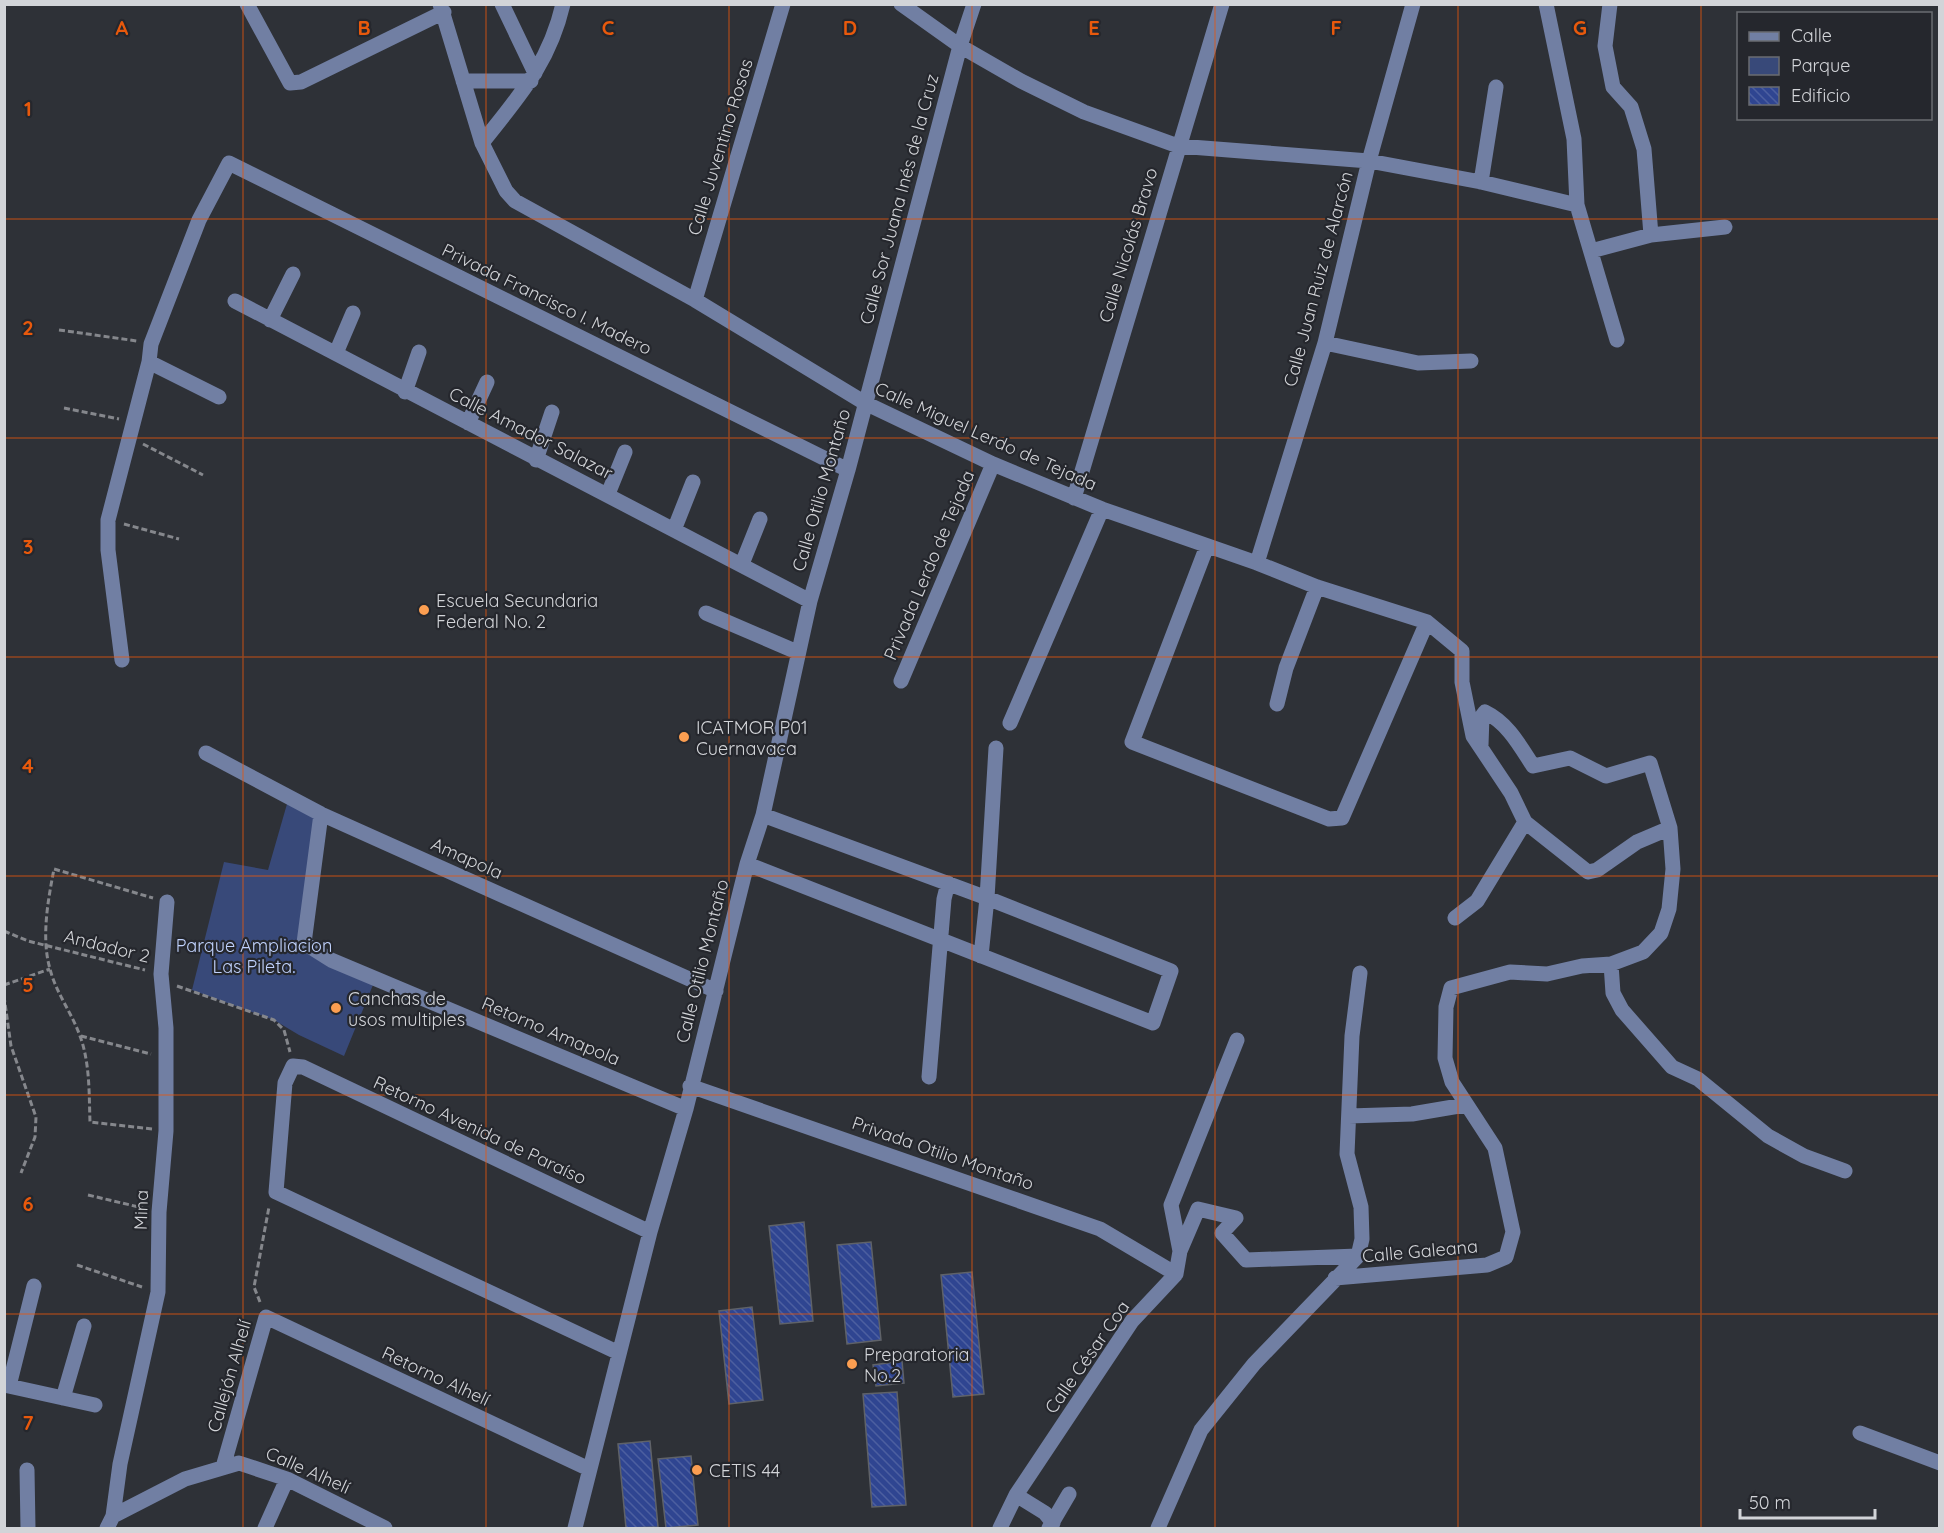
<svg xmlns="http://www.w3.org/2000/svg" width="1944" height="1533" font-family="Quicksand,sans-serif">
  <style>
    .park { fill: #384979 }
    .building { fill: url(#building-back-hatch); stroke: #5f6268; stroke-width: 1.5 }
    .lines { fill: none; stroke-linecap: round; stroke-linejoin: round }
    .path { stroke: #85878c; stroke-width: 3; stroke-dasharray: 6 3; stroke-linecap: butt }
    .minor { stroke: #717fa3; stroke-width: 15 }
    .grid { fill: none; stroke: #e8590c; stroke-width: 1.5; stroke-opacity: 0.55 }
    .poi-dot { fill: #fb9e51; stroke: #25272d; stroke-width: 2 }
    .labels { text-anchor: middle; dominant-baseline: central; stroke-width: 4.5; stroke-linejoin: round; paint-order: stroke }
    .street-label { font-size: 18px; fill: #d2d4d8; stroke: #25272d }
    .poi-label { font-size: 18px; fill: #d2d4d8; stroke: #25272d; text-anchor: start }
    .park-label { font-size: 18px; fill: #c0d2fd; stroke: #25272d }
    .grid-label { font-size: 20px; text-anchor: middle; font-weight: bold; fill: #e8590c; stroke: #25272d; stroke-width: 4.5; stroke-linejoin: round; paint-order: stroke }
  </style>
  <defs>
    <pattern id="building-back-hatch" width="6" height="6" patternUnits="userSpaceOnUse" patternTransform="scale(1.5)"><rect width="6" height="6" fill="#2f4591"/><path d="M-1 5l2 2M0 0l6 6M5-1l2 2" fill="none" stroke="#4c5fa0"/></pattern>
  </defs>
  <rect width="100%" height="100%" fill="#2e3137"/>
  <path class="park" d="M289,797L321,814L304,943L375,980L344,1056L299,1035L274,1020L192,990L224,862L268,870Z"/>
  <path class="building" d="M804,1222L813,1321L780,1324L769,1226Z
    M871,1242L881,1340L847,1344L837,1245Z
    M972,1272L984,1394L953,1397L941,1275Z
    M752,1307L763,1400L729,1404L719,1311Z
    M902,1361L904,1383L876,1386L873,1365Z
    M897,1392L906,1505L872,1507L863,1394Z
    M650,1441L658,1527L626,1528L618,1444Z
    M691,1456L698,1525L666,1528L658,1459Z"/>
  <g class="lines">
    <path class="path" d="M59,330L137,341
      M64,408L119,419
      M143,444L203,475
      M124,524L179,539
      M4,931L28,941L145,970
      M4,985L50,969
      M177,986L274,1020L284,1030L290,1052
      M4,996L11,1046L36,1117L35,1137L21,1173
      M81,1036L151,1054
      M152,1129L90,1122C89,1094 90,1063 80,1036C72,1013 56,993 50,969C41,938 48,900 54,869L153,898
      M88,1195L143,1208
      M77,1265L142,1287
      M260,1302L254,1287L269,1207"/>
    <path class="minor" d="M247,4L290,83L301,82L444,12
      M440,4L482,143L506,191L515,201L695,300L865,403L993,464L1102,509L1257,563L1317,587L1427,622L1462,651V682L1473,736L1511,793L1525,822L1588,872L1597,870L1637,842L1670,828
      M502,4L535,73
      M901,4L960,46L1021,81L1084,112L1178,146L1369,161L1481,182L1577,205
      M1546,4L1574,139L1577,205L1617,340
      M1610,4L1605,46L1613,87L1631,107L1644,149L1651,235
      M463,81H531
      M482,143C519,96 549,64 563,4
      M1481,182L1496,87
      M1591,251L1651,235L1725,227
      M695,300L783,4
      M235,301L810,601
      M270,320L293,274
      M1325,343L1418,363L1471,361
      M336,353L353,313
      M149,362L219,397
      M405,392L419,352
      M468,423L487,382
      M536,460L552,412
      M608,494L625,452
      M1074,498L1222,4
      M674,530L693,482
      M1207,546L1132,742L1329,819L1342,818L1427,622
      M1257,563L1325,343L1369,161L1413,4
      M742,564L760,519
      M706,613L797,652
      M122,660L108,550V520L149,362L151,344L199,220L229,163L848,470
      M901,681L993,464
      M1277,704L1286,668L1317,587
      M1010,723L1102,509
      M206,753L321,814L716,991
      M321,814L304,943L331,960L686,1109
      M747,864L1153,1023L1171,971L987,898L763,815
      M1455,918L1477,901L1525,822
      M981,956L987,898L996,748
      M1611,964L1613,993L1622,1010L1672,1067L1698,1079L1768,1136L1804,1156L1845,1171
      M929,1077L944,899L948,883
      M690,1086L1100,1229L1176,1274
      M1349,1116L1412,1114L1465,1105
      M1180,1251L1171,1205L1237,1040
      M1335,1278L1487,1265L1506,1257L1513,1232L1495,1148L1452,1082L1445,1058L1446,1007L1451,988L1510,972L1547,974L1582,966L1611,964L1643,952L1661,933L1669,909L1673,869L1670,828L1650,763L1606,776L1570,758L1533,766C1520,746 1508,723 1485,712L1482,716L1481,745
      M619,1353L276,1192L285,1083L293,1066L303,1067L650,1232
      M4,1385L95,1405
      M9,1386L34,1286
      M63,1398L84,1326
      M1860,1433L1940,1463
      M223,1467L266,1317L589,1469
      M27,1470L28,1528
      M1016,1495L1045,1513L1053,1523
      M113,1516L185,1479L239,1463L287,1479L385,1528
      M107,1528L113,1516L120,1464L158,1292L159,1212L166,1131V1028L161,974L167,902
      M265,1528L287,1479
      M575,1528L650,1232L686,1109L747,864L763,815L810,601L848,470L960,46L974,4
      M1000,1528L1016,1495L1132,1321L1176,1274L1180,1251L1198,1209L1236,1218L1222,1233L1246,1260L1358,1256
      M1049,1528L1069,1494
      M1158,1528L1201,1430L1254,1364L1358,1256L1362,1239L1361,1207L1347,1154L1352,1036L1360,973"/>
  </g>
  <path class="grid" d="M243,4V1528M486,4V1528M729,4V1528M972,4V1528M1215,4V1528M1458,4V1528M1701,4V1528M4,219H1940M4,438H1940M4,657H1940M4,876H1940M4,1095H1940M4,1314H1940"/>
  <g class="poi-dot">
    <circle cx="424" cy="610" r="6"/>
    <circle cx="684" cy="737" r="6"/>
    <circle cx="336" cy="1008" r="6"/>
    <circle cx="852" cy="1364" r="6"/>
    <circle cx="697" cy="1470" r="6"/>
  </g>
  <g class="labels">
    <g class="street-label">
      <text transform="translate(720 147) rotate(-73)">Calle Juventino Rosas</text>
      <text transform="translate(899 199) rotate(-75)">Calle Sor Juana Inés de la Cruz</text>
      <text transform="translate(1128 245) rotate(-73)">Calle Nicolás Bravo</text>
      <text transform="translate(1318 279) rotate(-75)">Calle Juan Ruiz de Alarcón</text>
      <text transform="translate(547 299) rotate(26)">Privada Francisco I. Madero</text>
      <text transform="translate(531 433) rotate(27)">Calle Amador Salazar</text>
      <text transform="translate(986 436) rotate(24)">Calle Miguel Lerdo de Tejada</text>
      <text transform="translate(821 490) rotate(-74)">Calle Otilio Montaño</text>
      <text transform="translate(929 565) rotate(-67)">Privada Lerdo de Tejada</text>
      <text transform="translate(467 858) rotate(24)">Amapola</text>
      <text transform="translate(107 946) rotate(14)">Andador 2</text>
      <text transform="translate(702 961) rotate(-76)">Calle Otilio Montaño</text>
      <text transform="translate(551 1031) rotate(23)">Retorno Amapola</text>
      <text transform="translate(480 1130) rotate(25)">Retorno Avenida de Paraíso</text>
      <text transform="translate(943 1153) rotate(19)">Privada Otilio Montaño</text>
      <text transform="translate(141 1210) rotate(-88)">Mina</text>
      <text transform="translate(1420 1251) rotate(-5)">Calle Galeana</text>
      <text transform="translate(1087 1357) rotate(-55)">Calle César Coa</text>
      <text transform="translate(229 1376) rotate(-74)">Callejón Alhelí</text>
      <text transform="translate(436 1376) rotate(25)">Retorno Alhelí</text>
      <text transform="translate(308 1470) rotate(24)">Calle Alhelí</text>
    </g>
    <g class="poi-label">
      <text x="436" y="600">Escuela Secundaria<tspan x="436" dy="21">Federal No. 2</tspan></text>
      <text x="696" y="727">ICATMOR P01<tspan x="696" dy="21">Cuernavaca</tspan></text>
      <text x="348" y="998">Canchas de<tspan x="348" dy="21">usos multiples</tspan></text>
      <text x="864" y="1354">Preparatoria<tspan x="864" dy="21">No.2</tspan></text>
      <text x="709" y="1470">CETIS 44</text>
    </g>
    <g class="park-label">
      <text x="254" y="945">Parque Ampliacion<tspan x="254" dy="21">Las Pileta.</tspan></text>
    </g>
  </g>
  <g class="grid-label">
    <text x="122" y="35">A</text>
    <text x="364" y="35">B</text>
    <text x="608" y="35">C</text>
    <text x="850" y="35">D</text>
    <text x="1094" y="35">E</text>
    <text x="1336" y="35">F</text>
    <text x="1580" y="35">G</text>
    <text x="28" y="116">1</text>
    <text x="28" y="335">2</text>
    <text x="28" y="554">3</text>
    <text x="28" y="773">4</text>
    <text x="28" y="992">5</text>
    <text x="28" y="1211">6</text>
    <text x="28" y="1430">7</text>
  </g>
  <rect width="1944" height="1533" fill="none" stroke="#d2d4d8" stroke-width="12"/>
  <rect x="1737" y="12" width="195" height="108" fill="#25272d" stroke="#6a6c71" stroke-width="1.5"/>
  <rect x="1749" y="32" width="30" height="9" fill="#717fa3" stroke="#6a6c71" stroke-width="1.5"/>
  <text x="1791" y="42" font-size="18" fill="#d2d4d8">Calle</text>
  <rect x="1749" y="57" width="30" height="18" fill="#384979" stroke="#6a6c71" stroke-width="1.5"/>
  <text x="1791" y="72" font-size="18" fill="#d2d4d8">Parque</text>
  <rect x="1749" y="87" width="30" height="18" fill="url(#building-back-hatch)" stroke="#6a6c71" stroke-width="1.5"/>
  <text x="1791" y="102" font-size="18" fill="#d2d4d8">Edificio</text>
  <path d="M1740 1509v9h135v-9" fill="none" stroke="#d2d4d8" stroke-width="3"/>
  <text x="1749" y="1509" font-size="18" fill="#d2d4d8" stroke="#25272d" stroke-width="4.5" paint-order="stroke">50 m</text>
</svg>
